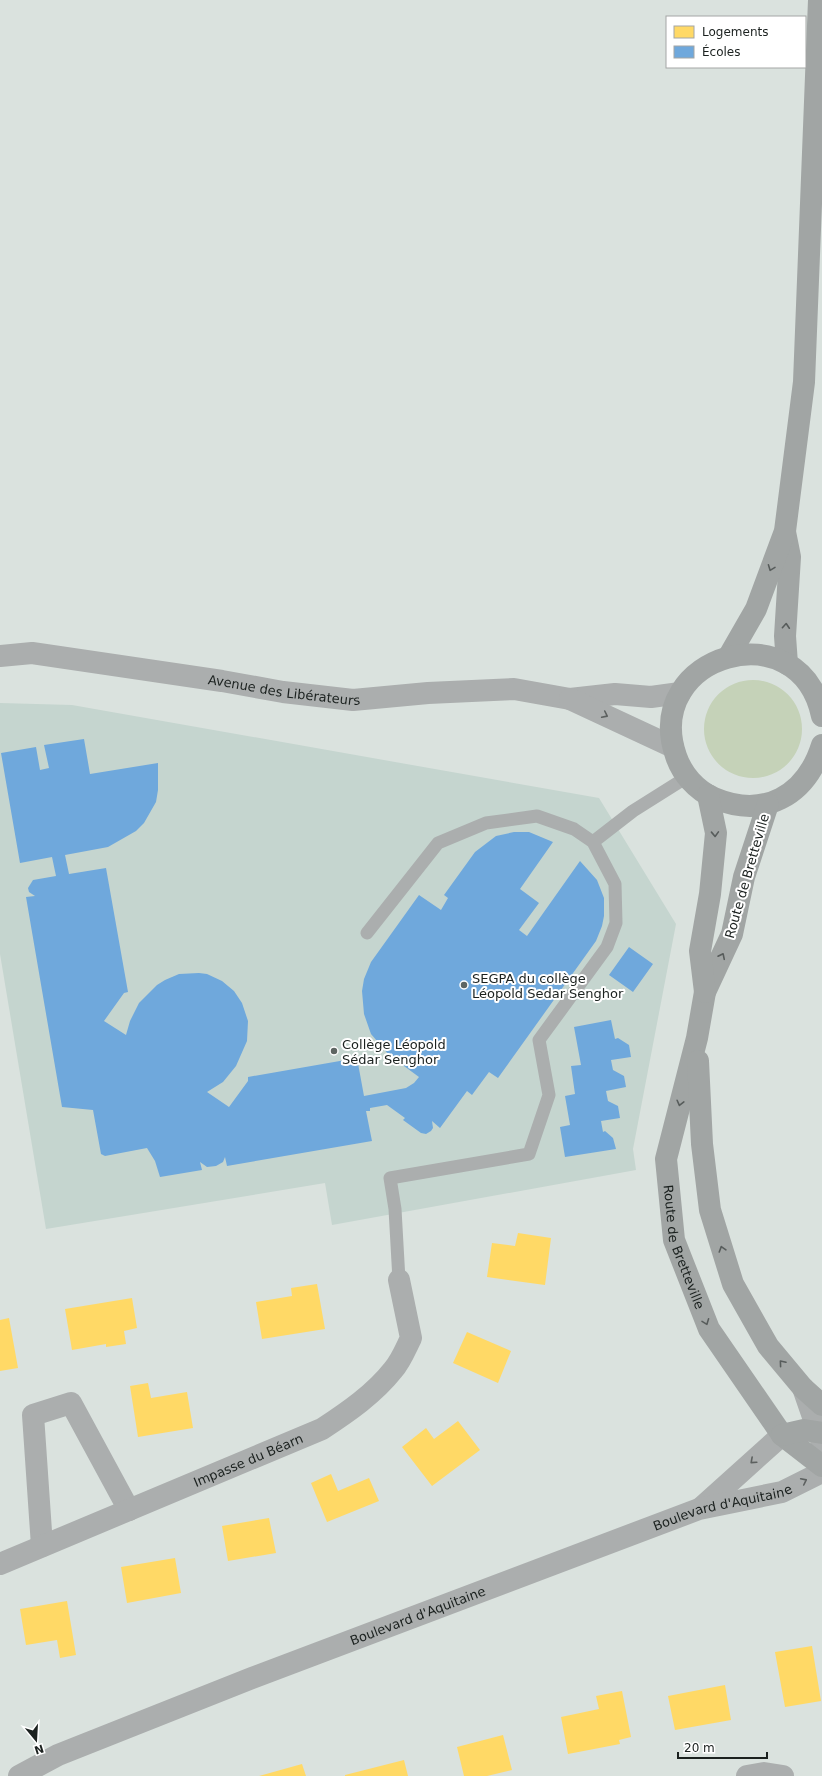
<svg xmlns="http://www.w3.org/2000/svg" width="822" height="1776" font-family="'DejaVu Sans',sans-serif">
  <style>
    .built { fill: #c5d5cf }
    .green { fill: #c5d2b8 }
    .homes { fill: #ffd966 }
    .schools { fill: #6fa8dc }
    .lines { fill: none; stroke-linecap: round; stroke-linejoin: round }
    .service { stroke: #abaeae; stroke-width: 13 }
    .minor { stroke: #abaeae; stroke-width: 22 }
    .tertiary { stroke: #abaeae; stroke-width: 22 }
    .secondary { stroke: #a1a5a4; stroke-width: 22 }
    .oneway { stroke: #575c5b }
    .oneway2 { stroke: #5c605f }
    .poi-dot { fill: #5e6562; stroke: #fff; stroke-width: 1.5 }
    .labels { text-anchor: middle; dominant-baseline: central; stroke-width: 4; stroke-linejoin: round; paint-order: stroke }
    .street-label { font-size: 13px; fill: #1b211f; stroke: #fff }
    .poi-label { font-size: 13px; fill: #1b211f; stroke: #fff; text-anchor: start }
  </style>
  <rect width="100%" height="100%" fill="#dae2de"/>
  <path class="built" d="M0,703L72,705L599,798L676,924L633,1149L636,1170L332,1225L325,1183L46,1229L0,954Z"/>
  <path class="green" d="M704 729a49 49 0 1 1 98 0a49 49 0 1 1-98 0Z"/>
  <path class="homes" d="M518,1233L551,1238L545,1285L487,1277L492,1243L515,1246Z
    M317,1284L325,1329L262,1339L256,1302L292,1296L291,1288Z
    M132,1298L137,1328L124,1331L126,1344L106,1347V1344L72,1350L65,1309Z
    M9,1318L18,1368L0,1371V1320Z
    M467,1332L511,1351L498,1383L453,1363Z
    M148,1383L151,1398L187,1392L193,1428L138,1437L130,1386Z
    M458,1421L480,1450L432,1486L402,1447L426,1428L434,1439Z
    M331,1474L338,1491L369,1478L379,1501L327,1522L311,1483Z
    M269,1518L276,1553L228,1561L222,1526Z
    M175,1558L181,1593L127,1603L121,1567Z
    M67,1601L76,1655L60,1658L57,1640L26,1645L20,1609Z
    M812,1646L821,1701L785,1707L775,1652Z
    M725,1685L731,1720L675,1730L668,1696Z
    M622,1691L631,1737L619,1740L620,1744L568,1754L561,1717L599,1709L596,1696Z
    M503,1735L512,1770L487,1776H464L457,1747Z
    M404,1760L408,1776H345V1775Z
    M302,1764L306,1776H259Z"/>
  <path class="schools" d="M84,739L90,774L158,763V790L156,802L144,823L136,831L108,847L65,855L69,874L106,868L128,992L124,993L104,1021L126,1035L130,1021L139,1003L157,985L165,980L179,974L199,973L207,974L222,981L234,991L242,1003L248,1021L247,1041L236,1066L223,1082L207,1092L229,1107L248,1081V1077L357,1058L364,1096L406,1088L414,1083L419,1077L389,1055L371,1034L364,1014L362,991L364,979L371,962L419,895L441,910L448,898L444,895L475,852L496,836L514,832H529L553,842L520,889L539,903L519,930L527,936L580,861L597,880L604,898V916L602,926L596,941L498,1078L489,1072L472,1095L467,1091L440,1128L432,1121L433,1128L431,1131L426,1134L421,1133L403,1120L405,1118L387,1105L370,1108V1111H366L372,1141L227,1166L225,1157L223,1162L216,1166L207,1167L200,1162L202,1170L160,1177L155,1161L147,1148L105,1156L101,1154L93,1110L62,1107L26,897L35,896L29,892L28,888L33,880L56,876L52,857L20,863L1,753L36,747L40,770L49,768L44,745Z
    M629,947L653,964L633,992L609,975Z
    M611,1020L615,1039L618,1038L629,1045L631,1057L611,1060L613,1070L624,1076L626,1087L606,1091L608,1101L618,1106L620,1118L601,1121L603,1132L605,1131L613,1138L616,1149L565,1157L560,1127L570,1125L565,1096L575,1094L571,1066L581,1065L574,1027Z"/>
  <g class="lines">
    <path class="service" d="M367,933L438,843L486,823L537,816L574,829L593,842
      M399,1280L395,1209L390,1178L529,1154L549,1095L539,1040L607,947L616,923L615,884L593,842L633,811L687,777"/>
    <g class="minor">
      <path d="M803,1388L822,1443"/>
      <path d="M701,1508L782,1435"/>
      <path d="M42,1546L33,1415L71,1403L129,1510"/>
      <path id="s1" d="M0,1564L322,1429C348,1412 374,1394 393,1370C401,1361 406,1348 411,1338L399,1280"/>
      <path id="s2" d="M19,1776L58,1755L252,1678L699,1509L782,1492L822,1472"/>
      <path d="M747,1776L764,1773L783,1776"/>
    </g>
    <g class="tertiary">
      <path id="s3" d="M0,656L32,653L222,681L283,692L353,700L428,693L514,689L570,699L615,694L651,697L680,693"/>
      <path d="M570,699L673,747"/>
    </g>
    <g class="secondary">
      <path d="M785,532L790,557L785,636L787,664"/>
      <path d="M729,656L756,609L785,531L804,382L819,0"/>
      <path d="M822,716C800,609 641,654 676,756C682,774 696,790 714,798C764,819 806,796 822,745"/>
      <path id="s4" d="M768,804L744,877L732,934L705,992L697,1038L666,1159L674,1240L709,1329L782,1435L822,1466"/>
      <path d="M705,992L700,951L710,894L716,833L708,795"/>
      <path d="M698,1061L702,1144L710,1210L733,1284L768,1346L803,1388L822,1405"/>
      <path d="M782,1435L804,1430L822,1433"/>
    </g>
  </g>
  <defs><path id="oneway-chevron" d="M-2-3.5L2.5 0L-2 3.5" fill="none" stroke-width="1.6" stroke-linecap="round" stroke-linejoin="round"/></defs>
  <g class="oneway">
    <use href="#oneway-chevron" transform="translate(771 568) rotate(111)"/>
    <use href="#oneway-chevron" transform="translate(786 626) rotate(-86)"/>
    <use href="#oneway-chevron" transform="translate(715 834) rotate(88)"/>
    <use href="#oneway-chevron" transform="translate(722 956) rotate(-64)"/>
    <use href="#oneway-chevron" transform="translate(680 1103) rotate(104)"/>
    <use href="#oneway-chevron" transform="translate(722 1249) rotate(-107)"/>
    <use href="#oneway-chevron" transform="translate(706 1322) rotate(69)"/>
    <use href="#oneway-chevron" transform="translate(782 1363) rotate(-130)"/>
  </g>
  <g class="oneway2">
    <use href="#oneway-chevron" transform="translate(605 715) rotate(26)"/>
    <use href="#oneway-chevron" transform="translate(753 1461) rotate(138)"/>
    <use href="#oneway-chevron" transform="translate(804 1481) rotate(-26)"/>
  </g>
  <g class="poi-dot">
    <circle cx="464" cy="985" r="4"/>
    <circle cx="334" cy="1051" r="4"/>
  </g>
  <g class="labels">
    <g class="street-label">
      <text stroke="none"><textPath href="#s3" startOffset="287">Avenue des Libérateurs</textPath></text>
      <text transform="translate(747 876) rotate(-74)">Route de Bretteville</text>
      <text stroke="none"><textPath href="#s4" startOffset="461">Route de Bretteville</textPath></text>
      <text stroke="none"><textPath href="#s1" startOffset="269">Impasse du Béarn</textPath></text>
      <text stroke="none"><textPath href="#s2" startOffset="754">Boulevard d'Aquitaine</textPath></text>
      <text stroke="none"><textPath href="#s2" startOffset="430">Boulevard d'Aquitaine</textPath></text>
    </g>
    <g class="poi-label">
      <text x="472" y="978">SEGPA du collège<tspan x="472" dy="15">Léopold Sedar Senghor</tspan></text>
      <text x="342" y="1044">Collège Léopold<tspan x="342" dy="15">Sédar Senghor</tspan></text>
    </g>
  </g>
  <rect x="666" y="16" width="140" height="52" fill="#ffffff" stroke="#a4a6a5"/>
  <rect x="674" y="26" width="20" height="12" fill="#ffd966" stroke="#a4a6a5"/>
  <text x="702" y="36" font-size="12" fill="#1b211f">Logements</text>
  <rect x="674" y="46" width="20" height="12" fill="#6fa8dc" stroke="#a4a6a5"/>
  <text x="702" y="56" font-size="12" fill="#1b211f">Écoles</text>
  <g transform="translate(36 1740) rotate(162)" stroke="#ffffff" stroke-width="3" paint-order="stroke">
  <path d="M0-3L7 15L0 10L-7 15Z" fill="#1b211f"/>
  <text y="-6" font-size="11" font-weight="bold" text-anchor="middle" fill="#1b211f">N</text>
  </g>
  <path d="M678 1752v6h89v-6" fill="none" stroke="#1b211f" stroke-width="2"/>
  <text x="684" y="1752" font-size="12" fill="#1b211f" stroke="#ffffff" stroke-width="3" paint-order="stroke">20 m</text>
</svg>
